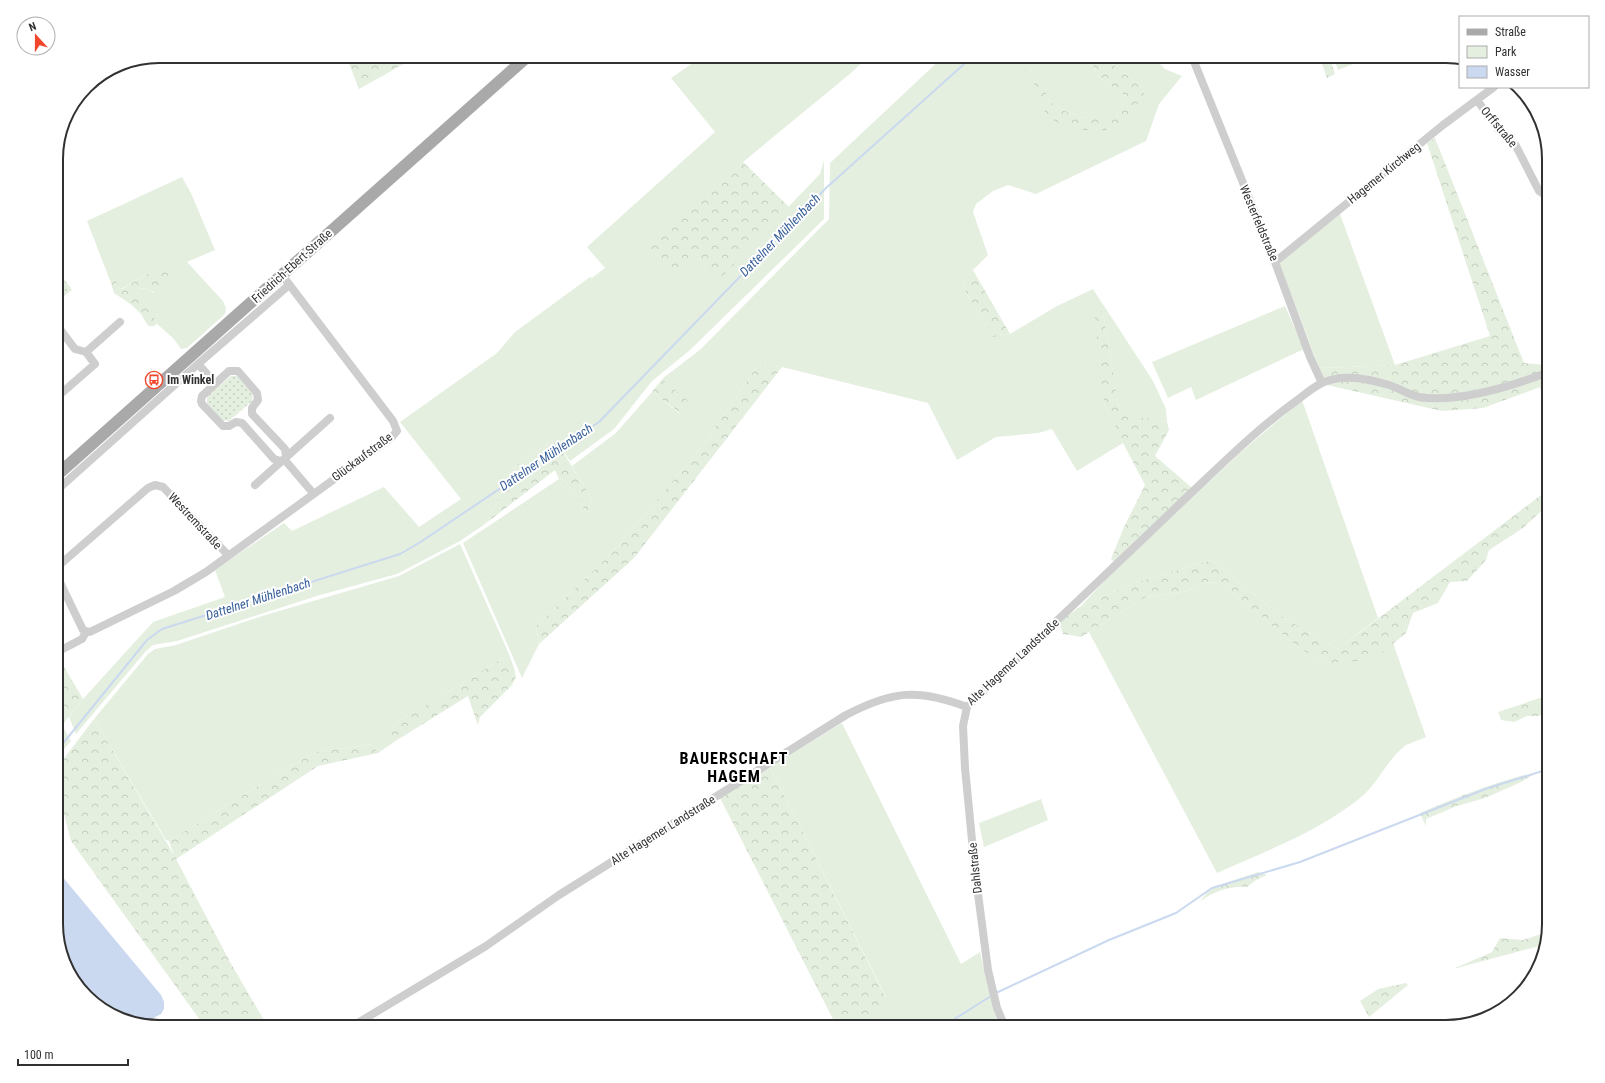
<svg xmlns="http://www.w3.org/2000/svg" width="1605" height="1083" font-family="'Roboto Condensed',sans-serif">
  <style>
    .green { fill: #e4efdf }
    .forest { fill: url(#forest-crowns) }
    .park { fill: url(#park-dots) }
    .water { fill: #cad9ef }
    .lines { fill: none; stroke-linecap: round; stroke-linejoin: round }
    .stream { stroke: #cad9ef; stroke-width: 2 }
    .minor { stroke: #cecece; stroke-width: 8 }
    .primary { stroke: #a9a9a9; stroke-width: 12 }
    .labels { text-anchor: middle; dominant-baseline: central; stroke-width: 4; stroke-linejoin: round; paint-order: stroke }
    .street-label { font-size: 12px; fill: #313131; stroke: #fff }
    .poi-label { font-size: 12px; font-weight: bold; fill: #313131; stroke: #fff; text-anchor: start }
    .water-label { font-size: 13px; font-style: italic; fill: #38609a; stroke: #fff }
    .district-label { font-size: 16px; font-weight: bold; letter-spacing: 1px; fill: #000; stroke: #fff }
    .rim { fill: none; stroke: #313131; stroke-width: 2 }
  </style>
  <defs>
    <pattern id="forest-crowns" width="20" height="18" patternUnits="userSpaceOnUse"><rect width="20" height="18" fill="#e4efdf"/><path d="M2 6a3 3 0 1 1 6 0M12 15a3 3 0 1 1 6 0" fill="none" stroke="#c4cdc0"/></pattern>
    <pattern id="park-dots" width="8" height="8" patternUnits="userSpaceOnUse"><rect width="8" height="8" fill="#e4efdf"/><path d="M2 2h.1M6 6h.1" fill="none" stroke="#c4cdc0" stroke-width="1.8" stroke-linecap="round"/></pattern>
  </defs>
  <rect width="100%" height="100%" fill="#fff"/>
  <path class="green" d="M703,56H869L851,73L743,162L726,180L642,250L659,264L697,258L719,279L820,174L824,160V219L690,350L652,381L614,429L570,461L555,439L516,465L485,524L460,541L397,574L320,595L177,641L153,645L146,651L76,734L69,717L83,699L153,622L225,597L215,570L284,523L292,531L384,487L419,527L461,499L400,422L497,353L515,332L590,277L592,278L605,268L587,247L715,132L671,78Z
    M944,56H1074L1096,68L1095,74L1127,97L1115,118H1088L1067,112L1049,101L1037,70H1030L1047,115L1108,130L1146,90L1102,56H1152L1165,69L1182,76L1159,104L1146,141L1036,194L1008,185L993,191L976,204L973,212L988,255L973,270L962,284L969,298L993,337L1010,334L1057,306L1093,289L1153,381L1166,409L1167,422L1120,415L1103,313L1104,403L1123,443L1077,471L1052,429L1038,433L996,437L957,460L928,403L782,367L758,365L716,425L711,436L613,552L536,626L539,644L522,678L463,543L559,479L565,481L587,513L592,499L572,466L616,433L652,392L679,413L687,401L662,379L701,349L829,219L830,163Z
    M1333,56H1374L1338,70Z
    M182,177L191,193L215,250L187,262L223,301L226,308L225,314L187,348L181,349L173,338L157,324L145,305L144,301L136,292C142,286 147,289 154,293L166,269L147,274L121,289L112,282L111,283L87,221Z
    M1340,214L1395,365L1319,368L1279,262Z
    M1285,306L1304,349L1196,400L1191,387L1168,398L1152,362Z
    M1302,400L1378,618L1338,649L1281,616L1212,560L1134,583L1081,606L1112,573L1241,452Z
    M460,544L509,654L439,698L395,723L391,733L394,742L378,753L372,744L316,752L288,767L169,841L166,840L94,719L148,654L155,649L176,645L262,616L399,576Z
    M1220,582L1300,649L1327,663L1382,652L1393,643L1426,737C1420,740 1412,742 1406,745C1387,759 1378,784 1360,798C1318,832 1266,851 1217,873L1089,632L1146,597L1188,591L1201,583Z
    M842,723L961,964L980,952L989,991L1000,1027H877L886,997L770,767Z
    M62,725L71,741L56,758V733Z
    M1041,799L1048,820L984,847L979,823Z"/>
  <path class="forest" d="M346,56H418L359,89Z
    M1074,56H1102L1146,90C1139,101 1133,114 1123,123C1108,137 1062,130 1048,116C1042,110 1034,81 1029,71L1037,69L1049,101L1067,112L1088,118H1115L1127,97L1095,74L1096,68Z
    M1319,56H1329L1335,74L1327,78Z
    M1435,138L1524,363L1546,365L1549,381V425L1540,387L1483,408L1442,411L1327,385L1319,368L1395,365L1490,336L1427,143Z
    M743,162L789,207L719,280L697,258L682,272L659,264L641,250L726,180Z
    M166,269H171L173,275C154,311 151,278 136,292L144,301L145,305L157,322L155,326H148L141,314L132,305L114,293L111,283L116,281L119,288L122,289L147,274Z
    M973,270L1010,334L993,337L969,298L962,284Z
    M1093,300L1103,313L1120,414L1167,422L1169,430L1155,456L1192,488L1114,562L1111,559L1124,527L1145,485L1123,443L1104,403Z
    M758,365L782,367L634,558L539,644L536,626L613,552L711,436L716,425Z
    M662,379L688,401L680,413L652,392Z
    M555,439L592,499L587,513L565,481L559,479L555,470L485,524L516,465Z
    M1549,489V504L1523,528L1489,550L1486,560L1467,581L1450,582L1438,603L1413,613L1406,633L1383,652L1358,661L1327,663L1300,649L1220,582L1201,583L1188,591L1146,597L1081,637L1063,634L1059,622L1081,606L1134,583L1212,560L1281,616L1338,649Z
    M56,653L83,699L56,733Z
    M509,654L514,668L516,677L512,685L480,717L478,725L468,696L394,742L391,733L395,723L439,698Z
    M1549,695V713L1538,716H1527L1514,722L1501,720L1498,712Z
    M94,719L174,855L169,841L288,767L316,752L372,744L378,753L318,766L176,859L230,962L268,1027H205L71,841L56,783V769Z
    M770,767L886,998L877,1027H837L720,798Z
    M1524,775H1533L1519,783L1485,798L1457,806L1426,819V826L1420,813C1454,798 1488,785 1524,775Z
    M1258,872L1267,875L1256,880L1247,887C1229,886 1216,891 1200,901L1211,888Z
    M1547,932L1543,945L1453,969L1492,952L1500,938L1523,940Z
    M1406,983L1408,985L1369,1017L1360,1001L1378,989Z"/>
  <path class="park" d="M56,268L72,290L56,302Z
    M231,376H237L253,394L252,401L229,421L222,420L207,403V396Z"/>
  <path class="water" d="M56,869L161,995L164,1002V1009L161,1014L144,1023L101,1010L70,975L56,931Z"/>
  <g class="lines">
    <path class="stream" d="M56,752L147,640L162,629L400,554L419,543L599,422L826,188L973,56
      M996,993L1109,940L1176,913L1212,888L1300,862L1488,788L1549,769
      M942,1027L991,996"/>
    <path class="minor" d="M1196,56L1195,64L1275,262L1310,357L1322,383
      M1477,100L1498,129L1516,146L1539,191L1545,195
      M1275,262L1443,125L1494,87
      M56,326L59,328L75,349L86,352L95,364L56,398
      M86,352L120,322
      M198,364L215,383
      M284,459L313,493
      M281,461L274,459L242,423L236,422L229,426H223L202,404L201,401L202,396L229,371H238L257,393L258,400L252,408V414L285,449L286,456
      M255,485L330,418
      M56,491L198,364L289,285
      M56,568L148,488L155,485L163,487L228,555
      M56,574L83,630L90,632L94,630L174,591L206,572L391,438L397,431L393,421L282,275
      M59,651L82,639L86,632
      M967,707C1040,636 1114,567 1188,496C1223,463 1257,429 1296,401C1304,395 1313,387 1322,383C1343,373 1368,379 1389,385C1399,388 1409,395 1419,397C1459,403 1512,386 1549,372
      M967,707L963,726L965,768L975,871L988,970L997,1008L1005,1027
      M351,1027L486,946L559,895L846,715C892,691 918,688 967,707"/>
    <path class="primary" d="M56,476L528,56"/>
  </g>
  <defs>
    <symbol id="bus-ring" viewBox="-11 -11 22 22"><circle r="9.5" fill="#fff" stroke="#f1462b" stroke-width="1.5"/><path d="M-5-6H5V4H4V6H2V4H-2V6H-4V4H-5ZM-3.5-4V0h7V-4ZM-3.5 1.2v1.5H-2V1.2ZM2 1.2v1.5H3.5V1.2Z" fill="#f1462b"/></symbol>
  </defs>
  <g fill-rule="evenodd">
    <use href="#bus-ring" x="144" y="370" width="20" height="20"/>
  </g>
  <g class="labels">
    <g class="street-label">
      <text transform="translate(1499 127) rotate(50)">Orffstraße</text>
      <text transform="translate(1384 173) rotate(-39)">Hagemer Kirchweg</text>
      <text transform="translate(1259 223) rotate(67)">Westerfeldstraße</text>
      <text transform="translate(292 266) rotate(-42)">Friedrich-Ebert-Straße</text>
      <text transform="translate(362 457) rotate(-37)">Glückaufstraße</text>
      <text transform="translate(195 521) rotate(47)">Westremstraße</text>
      <text transform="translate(1013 662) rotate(-43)">Alte Hagemer Landstraße</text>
      <text transform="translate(663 830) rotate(-32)">Alte Hagemer Landstraße</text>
      <text transform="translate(975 868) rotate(-96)">Dahlstraße</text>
    </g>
    <g class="poi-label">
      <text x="167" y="380">Im Winkel</text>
    </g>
    <g class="water-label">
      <text transform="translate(780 235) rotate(-46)">Dattelner Mühlenbach</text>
      <text transform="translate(546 457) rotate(-34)">Dattelner Mühlenbach</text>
      <text transform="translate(258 599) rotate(-18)">Dattelner Mühlenbach</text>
    </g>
    <g class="district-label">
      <text x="734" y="758">BAUERSCHAFT<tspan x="734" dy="18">HAGEM</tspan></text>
    </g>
  </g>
  <path d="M0 0H1605V1083H0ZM159 63H1446A96 96 0 0 1 1542 159V924A96 96 0 0 1 1446 1020H159A96 96 0 0 1 63 924V159A96 96 0 0 1 159 63Z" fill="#fff" fill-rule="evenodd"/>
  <path class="rim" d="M159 63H1446A96 96 0 0 1 1542 159V924A96 96 0 0 1 1446 1020H159A96 96 0 0 1 63 924V159A96 96 0 0 1 159 63Z"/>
  <rect x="1459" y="16" width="130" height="72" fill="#ffffff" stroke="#adadad"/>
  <rect x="1467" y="29" width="20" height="6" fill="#a9a9a9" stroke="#adadad"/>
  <text x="1495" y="36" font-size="12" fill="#313131">Straße</text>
  <rect x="1467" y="46" width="20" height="12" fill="#e4efdf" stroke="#adadad"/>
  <text x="1495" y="56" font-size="12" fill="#313131">Park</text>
  <rect x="1467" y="66" width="20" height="12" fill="#cad9ef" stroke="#adadad"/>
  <text x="1495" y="76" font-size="12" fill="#313131">Wasser</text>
  <g transform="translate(36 36) rotate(339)"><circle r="19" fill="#ffffff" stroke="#adadad"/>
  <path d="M0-3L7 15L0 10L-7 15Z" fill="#f1462b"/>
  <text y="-6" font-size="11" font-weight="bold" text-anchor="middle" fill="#313131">N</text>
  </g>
  <path d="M18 1059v6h110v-6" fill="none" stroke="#313131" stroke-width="2"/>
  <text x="24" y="1059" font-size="12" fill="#313131" stroke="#ffffff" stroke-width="3" paint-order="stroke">100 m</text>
</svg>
